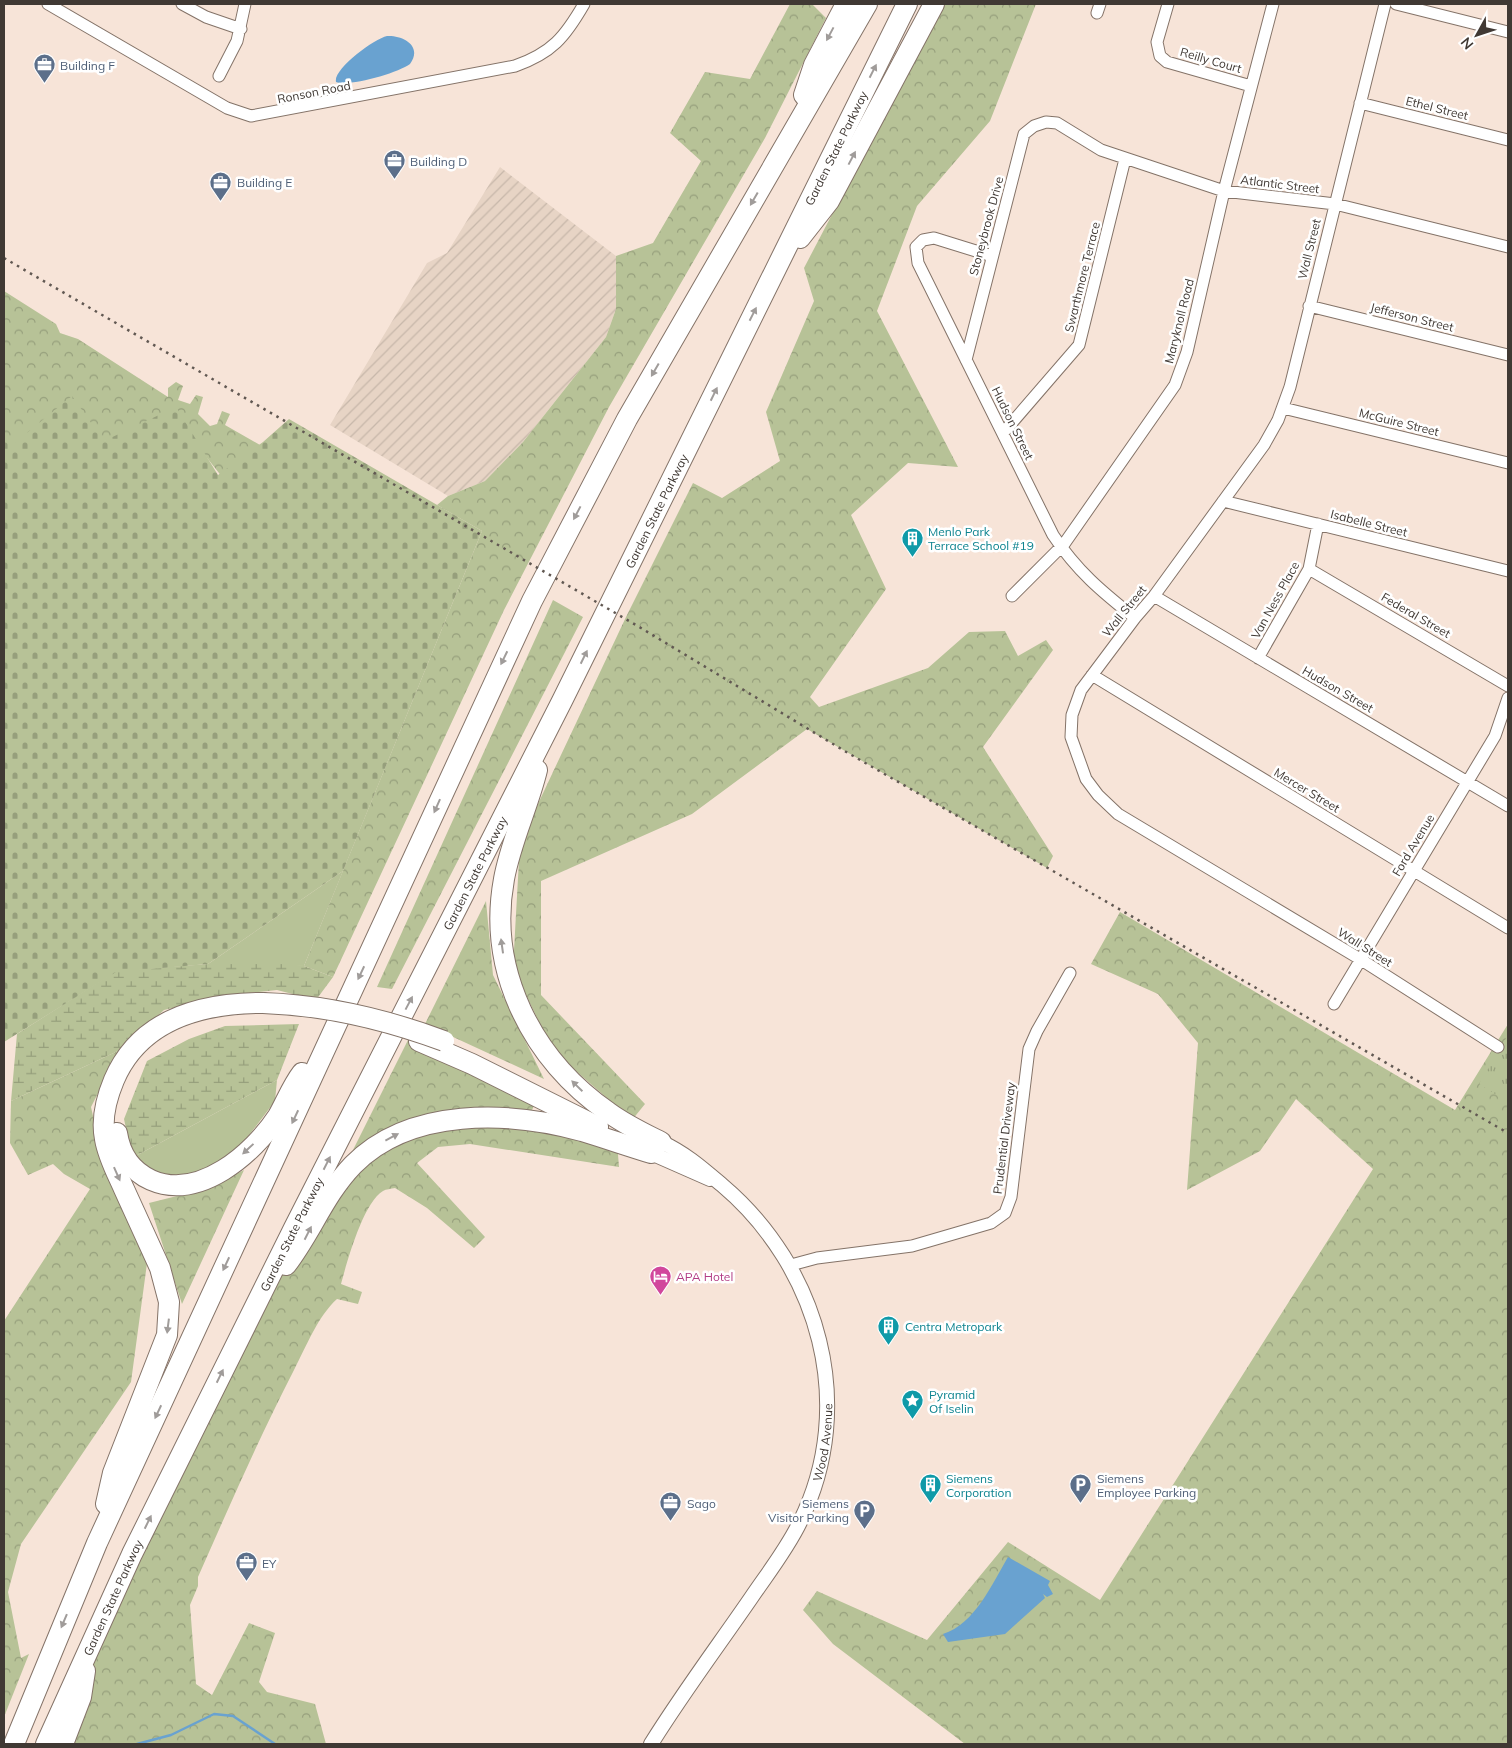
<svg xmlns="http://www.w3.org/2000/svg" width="1512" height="1748" font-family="Mulish,sans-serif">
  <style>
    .industrial { fill: url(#industrial-furrows) }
    .grass { fill: #b7c297 }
    .forest { fill: url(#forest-crowns) }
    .wetland { fill: url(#wetland-marsh) }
    .cemetery { fill: url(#cemetery-stones) }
    .park { fill: url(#park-tufts) }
    .water { fill: #69a2d0 }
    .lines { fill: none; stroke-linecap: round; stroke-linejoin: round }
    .stream { stroke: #69a2d0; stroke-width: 2.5 }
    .minor-casing { stroke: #847368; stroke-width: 13 }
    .tertiary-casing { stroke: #847368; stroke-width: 16 }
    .motorway-casing { stroke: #847368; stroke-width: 22 }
    .minor { stroke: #fff; stroke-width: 11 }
    .tertiary { stroke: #fff; stroke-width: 14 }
    .motorway { stroke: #fff; stroke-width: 20 }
    .rail { stroke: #615852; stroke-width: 2.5; stroke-dasharray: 2.5 5; stroke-linecap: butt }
    .motorway-bridge-casing { stroke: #847368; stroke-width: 22; stroke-linecap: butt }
    .motorway-bridge { stroke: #fff; stroke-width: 20 }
    .oneway { fill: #a09c9a }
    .labels { text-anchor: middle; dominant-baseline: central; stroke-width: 5; stroke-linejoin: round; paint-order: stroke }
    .street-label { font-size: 12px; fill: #403934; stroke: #fff }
    .service-label { font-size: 12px; fill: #4e5e75; stroke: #fff; text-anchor: start }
    .culture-label { font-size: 12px; fill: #0d838f; stroke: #fff; text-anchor: start }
    .hotel-label { font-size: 12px; fill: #b23c85; stroke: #fff; text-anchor: start }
  </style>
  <defs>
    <pattern id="industrial-furrows" width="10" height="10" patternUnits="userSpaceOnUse" patternTransform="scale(1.25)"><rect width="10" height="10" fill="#e7d4c5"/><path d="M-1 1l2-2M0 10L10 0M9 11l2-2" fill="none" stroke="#c7b7aa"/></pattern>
    <pattern id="forest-crowns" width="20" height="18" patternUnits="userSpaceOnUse" patternTransform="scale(1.25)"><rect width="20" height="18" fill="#b7c297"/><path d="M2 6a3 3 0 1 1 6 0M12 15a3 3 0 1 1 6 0" fill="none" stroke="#969f7c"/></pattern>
    <pattern id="wetland-marsh" width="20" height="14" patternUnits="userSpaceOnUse" patternTransform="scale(1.25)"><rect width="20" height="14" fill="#b7c297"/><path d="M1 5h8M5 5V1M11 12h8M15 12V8" fill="none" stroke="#969f7c"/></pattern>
    <pattern id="cemetery-stones" width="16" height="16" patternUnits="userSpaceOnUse" patternTransform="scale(1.25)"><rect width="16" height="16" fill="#b7c297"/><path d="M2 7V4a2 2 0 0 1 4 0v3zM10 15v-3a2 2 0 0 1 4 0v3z" fill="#969f7c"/></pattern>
    <pattern id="park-tufts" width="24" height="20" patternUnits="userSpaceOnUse" patternTransform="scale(1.25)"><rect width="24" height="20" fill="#b7c297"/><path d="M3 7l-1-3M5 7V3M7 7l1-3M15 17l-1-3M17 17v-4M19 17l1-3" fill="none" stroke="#969f7c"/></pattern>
  </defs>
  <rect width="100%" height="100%" fill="#f7e4d8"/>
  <path class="industrial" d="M500,167L616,256V309L606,337L523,442L485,481L448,496L330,425L427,263L447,253Z"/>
  <path class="grass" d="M343,871L304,966L208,964Z
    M277,1080L275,1101L237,1151L204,1173L154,1177L132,1158Z"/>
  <path class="forest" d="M790,4H812L826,18L765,138L609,407L504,610L333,977L304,966L482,531L437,505L448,496L485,481L523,442L606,337L616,309V256L653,243L701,161L670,133L705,72L750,79Z
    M942,4H1036L990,121L917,206L877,311L958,467L908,463L851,515L886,589L810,697L819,707L928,668L969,632L1005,631L1018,656L1046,640L1053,650L983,747L1053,856L1047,868L807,729L692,814L541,881V995L645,1104L632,1120L553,1051L513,968L520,842L626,617L693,483L722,498L780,461L766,412L814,301L804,268Z
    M4,291L56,324L60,333L78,339L168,397V388L176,382L183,386L178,400L190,404L196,395L203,397L198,414L210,426L217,424L222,411L230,414L225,425L260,445L226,482L175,417L138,437L12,452L4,442Z
    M553,600L583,617L392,989L377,987Z
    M486,901L493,975L544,1079L425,1024Z
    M1120,912L1455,1110L1508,1024V1744H965L833,1644L803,1610L817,1591L927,1640L1008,1542L1100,1600L1373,1169L1296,1099L1260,1151L1187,1190L1198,1043L1158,994L1091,964Z
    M409,1038L538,1097L527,1121L617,1142L619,1167L470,1144L438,1147L417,1163L485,1237L474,1248L427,1208L395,1188C391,1189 386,1189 383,1191C363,1203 347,1262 341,1284L362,1292L358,1304L337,1299C318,1316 306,1347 294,1370C259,1438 229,1507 198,1577V1586L190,1605L196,1684L212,1695L249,1623L275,1633L259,1682L267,1692L315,1704L326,1744H63L89,1645L258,1301L349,1158Z
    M120,1050L91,1107L102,1157L148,1256L131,1382L21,1544L8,1592L21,1658L29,1654L4,1717V1321L90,1189L64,1174L53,1164L28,1175L10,1143L11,1101Z
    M244,1170L182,1304L149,1203L209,1188Z"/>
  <path class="wetland" d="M208,964H290L304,966L333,977L316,1000L277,990L223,996L164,1010L120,1050L11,1101L17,1034L116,971Z
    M299,1024L277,1080L132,1158L124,1119L147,1061L189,1039L225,1026Z"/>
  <path class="cemetery" d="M72,396L104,441L176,407L218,475L263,442L289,419L482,531L343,871L208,964L116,972L4,1042V437L11,446Z"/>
  <path class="park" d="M1508,1035V1102L1479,1084Z"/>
  <path class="water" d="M387,36C403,35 423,46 410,64C398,73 349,87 336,82C333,69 374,39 387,36Z
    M1008,1557L1050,1581L1048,1585L1053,1594L1047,1597L1043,1594L1045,1598L1005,1634L948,1642L943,1634C975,1624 992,1584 1008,1557Z"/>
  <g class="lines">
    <path class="stream" d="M137,1744L171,1735L214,1714L233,1716L275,1744"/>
    <defs>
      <path id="minor" d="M48,4L227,108L251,116L515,66C552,53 565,37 584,4
        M182,4L206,17L241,29
        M1168,4L1157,42L1160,56L1167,62L1251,86
        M1385,4L1290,387L1278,420L1264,445L1154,596L1135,618L1081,690L1072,715L1071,737L1086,779L1098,795L1118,814L1360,959L1498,1047
        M1396,4L1508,32
        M1097,13L1100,4
        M219,76L237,41L245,4
        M1360,103L1508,140
        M992,256L934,238L923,240L916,247L918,263L1053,535C1077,571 1101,591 1135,618
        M1309,306L1508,355
        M966,360L1024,134L1034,126L1046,122L1057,123L1101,150L1224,191L1335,204L1508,247
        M1283,408L1508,463
        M1003,433L1079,345L1125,159
        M1223,501L1508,571
        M1309,569L1508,686
        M1012,596L1064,544L1175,385L1187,352L1224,191L1273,4
        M1154,596L1508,806
        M1258,658L1309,569L1318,524
        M1092,675L1508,928
        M1334,1004L1495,736L1508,698
        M791,1265L817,1258L912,1246L991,1223L1005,1213L1011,1197L1029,1049L1037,1031L1070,973"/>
      <g id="tertiary">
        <path d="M651,1153L710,1179"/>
        <path id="s1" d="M651,1744C682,1694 718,1646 751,1598C768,1573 787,1549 800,1522C858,1405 819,1267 722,1185C702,1168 685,1153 661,1142"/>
      </g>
      <g id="motorway">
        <path d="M804,95L814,65L846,4"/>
        <path d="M800,238L829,201L934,4"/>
        <path d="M537,770C528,807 511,841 504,879C487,971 532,1059 608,1112C624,1124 643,1133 661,1142"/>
        <path d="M419,1041L472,1064L598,1127"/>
        <path d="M117,1133C120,1153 131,1171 151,1180C199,1201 253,1154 278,1116C286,1102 292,1086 302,1073"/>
        <path d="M286,1265C311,1233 324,1195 353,1165C410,1107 509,1111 582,1131C605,1138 628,1146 651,1153"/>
        <path d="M106,1504L113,1473L167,1335L169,1302L160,1268C148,1242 136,1215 124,1189C117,1173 108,1157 105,1139C101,1119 106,1099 114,1080C140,1019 202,1003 263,1003"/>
        <path d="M14,1744L97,1543L532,601L627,419L867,4"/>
        <path id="s2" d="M46,1744L132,1554L294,1228L562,701L907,4"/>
        <path d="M63,1744L81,1697L85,1671"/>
      </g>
    </defs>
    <use href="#minor" class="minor-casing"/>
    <use href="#tertiary" class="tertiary-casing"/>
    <use href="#motorway" class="motorway-casing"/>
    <use href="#minor" class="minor"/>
    <use href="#tertiary" class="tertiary"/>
    <use href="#motorway" class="motorway"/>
    <path class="rail" d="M4,258L636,625L848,753L1508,1133"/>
    <defs>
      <path id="motorway-bridge" d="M263,1003C326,1005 385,1019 444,1041"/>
    </defs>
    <use href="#motorway-bridge" class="motorway-bridge-casing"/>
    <use href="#motorway-bridge" class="motorway-bridge"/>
  </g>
  <defs><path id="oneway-solid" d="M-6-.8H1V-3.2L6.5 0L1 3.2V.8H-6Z" transform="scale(1.25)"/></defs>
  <g class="oneway">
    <use href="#oneway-solid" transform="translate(830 34) rotate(118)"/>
    <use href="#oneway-solid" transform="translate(873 71) rotate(-63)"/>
    <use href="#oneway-solid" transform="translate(852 158) rotate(-62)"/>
    <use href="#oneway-solid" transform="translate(754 199) rotate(120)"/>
    <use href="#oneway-solid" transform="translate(753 314) rotate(-63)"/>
    <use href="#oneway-solid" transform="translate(655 370) rotate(120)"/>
    <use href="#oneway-solid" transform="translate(714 394) rotate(-64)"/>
    <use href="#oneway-solid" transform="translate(577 513) rotate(118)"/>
    <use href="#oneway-solid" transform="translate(584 657) rotate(-64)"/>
    <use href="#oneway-solid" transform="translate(504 658) rotate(116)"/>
    <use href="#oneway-solid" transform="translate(437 806) rotate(114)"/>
    <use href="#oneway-solid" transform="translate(502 946) rotate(-98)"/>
    <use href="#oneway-solid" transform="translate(361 973) rotate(115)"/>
    <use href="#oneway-solid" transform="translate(409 1003) rotate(-62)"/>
    <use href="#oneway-solid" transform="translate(577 1086) rotate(-136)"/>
    <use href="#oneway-solid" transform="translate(295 1117) rotate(115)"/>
    <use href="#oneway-solid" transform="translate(392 1137) rotate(-28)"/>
    <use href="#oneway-solid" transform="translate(248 1149) rotate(137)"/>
    <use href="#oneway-solid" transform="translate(327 1163) rotate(-63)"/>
    <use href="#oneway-solid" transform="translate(117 1174) rotate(66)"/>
    <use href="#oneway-solid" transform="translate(308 1233) rotate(-63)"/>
    <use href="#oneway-solid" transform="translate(226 1264) rotate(115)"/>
    <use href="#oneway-solid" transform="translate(168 1326) rotate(97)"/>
    <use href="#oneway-solid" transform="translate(220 1376) rotate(-64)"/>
    <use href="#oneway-solid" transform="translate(158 1412) rotate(115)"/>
    <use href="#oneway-solid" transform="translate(148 1522) rotate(-64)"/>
    <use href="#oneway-solid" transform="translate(64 1621) rotate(113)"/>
  </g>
  <defs>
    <symbol id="office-pin" viewBox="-11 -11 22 30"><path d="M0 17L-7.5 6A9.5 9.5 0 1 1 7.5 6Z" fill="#5c6f8a" stroke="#fff"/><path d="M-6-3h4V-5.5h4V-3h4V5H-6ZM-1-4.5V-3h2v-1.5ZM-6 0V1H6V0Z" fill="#fff"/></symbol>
    <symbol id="building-pin" viewBox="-11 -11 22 30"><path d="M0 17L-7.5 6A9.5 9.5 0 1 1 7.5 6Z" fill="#0f9aa8" stroke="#fff"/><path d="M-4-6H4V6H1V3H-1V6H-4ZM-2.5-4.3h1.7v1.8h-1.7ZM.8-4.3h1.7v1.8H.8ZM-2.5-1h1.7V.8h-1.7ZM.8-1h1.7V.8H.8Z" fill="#fff"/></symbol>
    <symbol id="hotel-pin" viewBox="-11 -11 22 30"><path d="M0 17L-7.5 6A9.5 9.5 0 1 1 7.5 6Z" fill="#d1479c" stroke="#fff"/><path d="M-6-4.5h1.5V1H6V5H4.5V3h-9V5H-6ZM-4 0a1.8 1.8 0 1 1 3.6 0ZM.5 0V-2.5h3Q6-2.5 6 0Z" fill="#fff"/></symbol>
    <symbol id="sight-pin" viewBox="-11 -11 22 30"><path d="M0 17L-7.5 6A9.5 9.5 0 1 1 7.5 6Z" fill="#0f9aa8" stroke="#fff"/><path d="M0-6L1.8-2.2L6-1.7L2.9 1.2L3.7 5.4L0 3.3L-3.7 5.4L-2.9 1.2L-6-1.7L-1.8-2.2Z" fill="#fff"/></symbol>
    <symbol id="parking-pin" viewBox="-11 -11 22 30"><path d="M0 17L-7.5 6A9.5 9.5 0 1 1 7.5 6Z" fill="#5c6f8a" stroke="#fff"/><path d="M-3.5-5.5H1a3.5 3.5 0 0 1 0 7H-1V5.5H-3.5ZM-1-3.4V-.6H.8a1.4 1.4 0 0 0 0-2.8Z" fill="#fff"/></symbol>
  </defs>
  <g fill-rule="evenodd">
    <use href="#office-pin" x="32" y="52" width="25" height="34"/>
    <use href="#office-pin" x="382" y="148" width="25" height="34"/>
    <use href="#office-pin" x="208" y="170" width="25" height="34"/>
    <use href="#building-pin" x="900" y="526" width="25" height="34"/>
    <use href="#hotel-pin" x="648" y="1264" width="25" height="34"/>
    <use href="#building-pin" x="876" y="1314" width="25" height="34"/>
    <use href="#sight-pin" x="900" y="1388" width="25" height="34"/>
    <use href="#building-pin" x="918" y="1472" width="25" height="34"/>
    <use href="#parking-pin" x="1068" y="1472" width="25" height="34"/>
    <use href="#office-pin" x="658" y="1490" width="25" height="34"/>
    <use href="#parking-pin" x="852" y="1498" width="25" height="34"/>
    <use href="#office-pin" x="234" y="1550" width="25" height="34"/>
  </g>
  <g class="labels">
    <g class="street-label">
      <text transform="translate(1211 60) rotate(16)">Reilly Court</text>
      <text transform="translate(314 92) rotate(-11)">Ronson Road</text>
      <text transform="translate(1437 108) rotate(14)">Ethel Street</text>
      <text stroke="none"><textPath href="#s2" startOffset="1781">Garden State Parkway</textPath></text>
      <text transform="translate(1280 184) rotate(7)">Atlantic Street</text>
      <text transform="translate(986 226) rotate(-75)">Stoneybrook Drive</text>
      <text transform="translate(1309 249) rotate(-76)">Wall Street</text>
      <text transform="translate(1082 277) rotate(-76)">Swarthmore Terrace</text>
      <text transform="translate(1412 317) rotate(14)">Jefferson Street</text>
      <text transform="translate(1179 321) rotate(-76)">Maryknoll Road</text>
      <text transform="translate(1399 422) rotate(14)">McGuire Street</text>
      <text transform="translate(1013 423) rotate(64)">Hudson Street</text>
      <text stroke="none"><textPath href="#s2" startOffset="1376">Garden State Parkway</textPath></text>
      <text transform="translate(1369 523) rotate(14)">Isabelle Street</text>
      <text transform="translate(1275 600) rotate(-61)">Van Ness Place</text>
      <text transform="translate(1124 611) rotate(-51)">Wall Street</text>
      <text transform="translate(1416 615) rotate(30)">Federal Street</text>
      <text transform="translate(1338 689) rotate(30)">Hudson Street</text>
      <text transform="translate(1307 790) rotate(31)">Mercer Street</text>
      <text transform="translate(1413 845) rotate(-59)">Ford Avenue</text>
      <text stroke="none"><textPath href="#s2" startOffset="971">Garden State Parkway</textPath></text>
      <text transform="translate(1365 947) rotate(32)">Wall Street</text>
      <text transform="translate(1004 1138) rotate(-83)">Prudential Driveway</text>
      <text stroke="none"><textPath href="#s2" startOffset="566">Garden State Parkway</textPath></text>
      <text stroke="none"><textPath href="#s1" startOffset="351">Wood Avenue</textPath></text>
      <text stroke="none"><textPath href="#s2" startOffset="161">Garden State Parkway</textPath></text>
    </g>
    <g class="service-label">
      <text x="60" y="65">Building F</text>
      <text x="410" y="161">Building D</text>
      <text x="237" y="182">Building E</text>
      <text x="1097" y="1478">Siemens<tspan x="1097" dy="14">Employee Parking</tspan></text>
      <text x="687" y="1503">Sago</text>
      <text x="849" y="1503" text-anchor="end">Siemens<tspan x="849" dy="14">Visitor Parking</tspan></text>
      <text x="262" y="1563">EY</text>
    </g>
    <g class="culture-label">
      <text x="928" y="531">Menlo Park<tspan x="928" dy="14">Terrace School #19</tspan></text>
      <text x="905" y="1326">Centra Metropark</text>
      <text x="929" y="1394">Pyramid<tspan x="929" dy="14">Of Iselin</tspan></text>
      <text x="946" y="1478">Siemens<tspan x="946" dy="14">Corporation</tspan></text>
    </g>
    <g class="hotel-label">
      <text x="676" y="1276">APA Hotel</text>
    </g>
  </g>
  <rect width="1512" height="1748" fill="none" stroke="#403934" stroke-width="10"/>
  <g transform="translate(1477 35) rotate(230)" stroke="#ffffff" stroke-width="4" paint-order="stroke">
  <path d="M0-4L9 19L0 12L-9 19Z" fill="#403934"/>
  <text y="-8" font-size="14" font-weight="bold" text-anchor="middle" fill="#403934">N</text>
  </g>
</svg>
